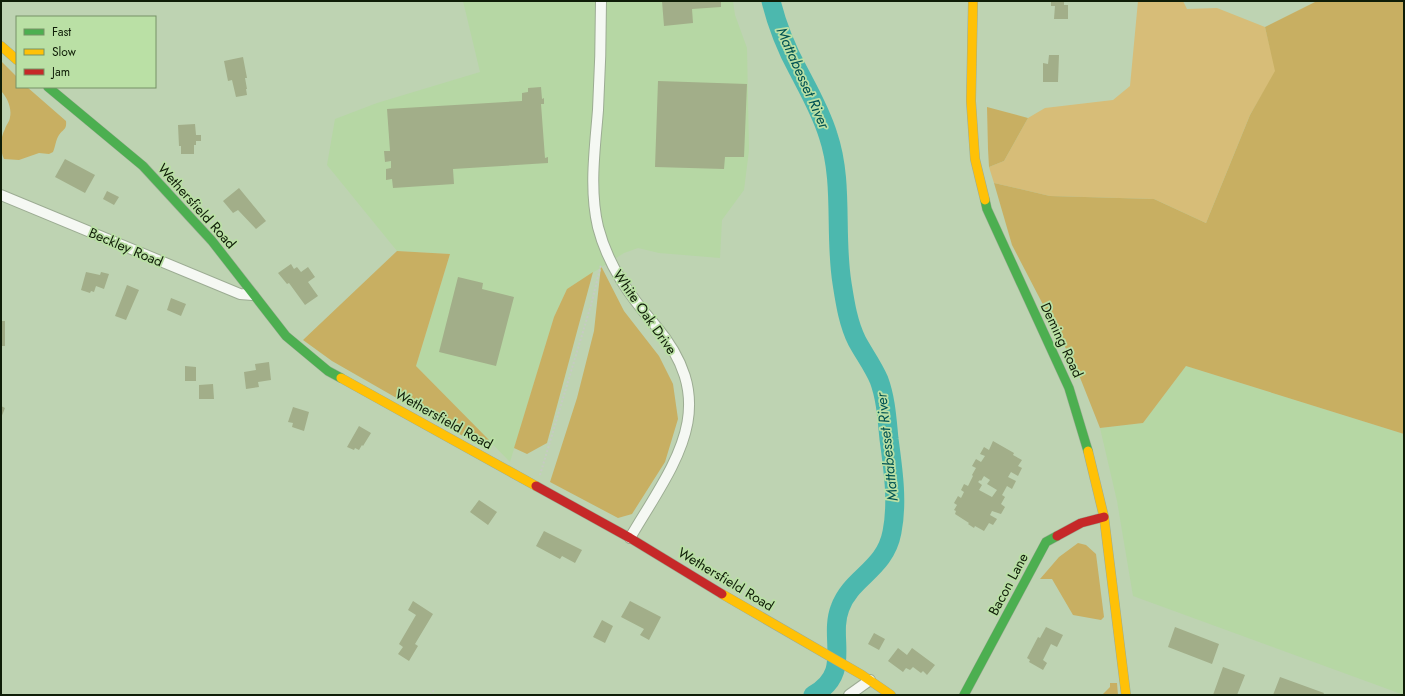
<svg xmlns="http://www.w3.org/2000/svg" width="1405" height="696" font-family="Jost,sans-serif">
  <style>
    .built { fill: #b6d7a4 }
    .green { fill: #d7bd78 }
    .forest { fill: #c8af62 }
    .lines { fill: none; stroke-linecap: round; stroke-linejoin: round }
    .river { stroke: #4cb8ae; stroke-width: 19 }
    .building { fill: #a2ae89; fill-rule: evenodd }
    .street-casing { stroke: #9cac93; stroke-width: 12 }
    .fast-casing { stroke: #9cac93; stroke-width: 10 }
    .slow-casing { stroke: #9cac93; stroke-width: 10 }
    .jam-casing { stroke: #9cac93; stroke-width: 10 }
    .path { stroke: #c6cbc2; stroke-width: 2; stroke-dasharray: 2 2; stroke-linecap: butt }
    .street { stroke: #f5f8f3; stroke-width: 10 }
    .fast { stroke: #4caf50; stroke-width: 9 }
    .slow { stroke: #ffc107; stroke-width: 9 }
    .jam { stroke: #c62828; stroke-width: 9 }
    .labels { text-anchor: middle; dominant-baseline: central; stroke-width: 3.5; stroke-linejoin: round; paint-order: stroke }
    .street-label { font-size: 14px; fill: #0f1d07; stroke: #bae0a5 }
    .water-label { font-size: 15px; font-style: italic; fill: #005252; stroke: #bae0a5 }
  </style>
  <rect width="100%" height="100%" fill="#bed3b2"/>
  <path class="built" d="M463,1H733L735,15L747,48L749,150L744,190L722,220L720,258L659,253L638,248L624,253L567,289L554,317L510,462L416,366L450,254L397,251L327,165L335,119L377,103L480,72Z
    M1186,366L1404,434V695L1133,596L1117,501L1100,428L1143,423Z"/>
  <path class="green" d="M1138,1H1183L1187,9L1217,8L1265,27L1276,71L1250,115L1206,223L1154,199L1050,196L994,183L989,167L1004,161L1028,118L1045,108L1113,100L1130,86Z"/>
  <path class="forest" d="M1317,1H1404V434L1186,366L1143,423L1100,428L1077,370L1012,245L994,183L1050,196L1154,199L1206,223L1250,115L1275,71L1265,27Z
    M1,61L17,77V87H27L66,121C67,130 63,129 59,135C56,139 55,148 53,152L49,154L39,153L19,160L4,159C0,151 0,138 5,129C6,125 10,121 10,117C12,108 7,97 1,91Z
    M987,107L1028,118L1004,161L989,167L988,149Z
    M397,251L450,254L416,366L490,441L482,447L332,361L303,340Z
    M601,266L624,311L659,356L673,384L678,419L665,462L632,514L618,518L550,482L577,398L594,331Z
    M593,272L547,443L527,454L514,448L554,317L567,289Z
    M1078,543L1086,545L1096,554L1104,617L1101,620L1073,615L1052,579H1040L1059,557Z
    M1110,683H1117L1118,695H1102L1110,687Z"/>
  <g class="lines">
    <path class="river" d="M771,1C777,25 786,48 798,70C809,91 821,112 828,135C844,182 834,234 842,283C845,302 848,323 857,341C864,354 873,366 879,380C886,399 887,419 889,439C893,469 898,502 892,532C885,570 851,577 840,608C828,639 853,673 813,695"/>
  </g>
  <path class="building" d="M662,1H721V7L692,9L693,23L664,26Z
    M1051,1H1064V5H1068V19H1054L1055,6H1051Z
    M1049,55H1059L1058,82H1043V63L1048,64Z
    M243,57L247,78H245L247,89H246L247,95L236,97L232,80L228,81L224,61Z
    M658,81L747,84L744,157H725L724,169L655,167Z
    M541,87L542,99L544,98V104H541L545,158L548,157V163L453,169L454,184L393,188L392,179L386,180V169L391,168V161L385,162L384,151H390L387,109L522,101V93L528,92V88Z
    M195,124L196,135H201V141H196V145H194V154H181V146H179L178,125Z
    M65,159L95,175L85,193L55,177Z
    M239,188L266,221L256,229L238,210L233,213L223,201Z
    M107,191L119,197L114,205L103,199Z
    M291,264L294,269L297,267L301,272L308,267L315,277L308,282L318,296L305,305L289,283L287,284L278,273Z
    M86,272L100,275L101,272L109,274L104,289L96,286L94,292L91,291L90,293L81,290Z
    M458,277L483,283L482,289L514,297L496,366L439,352Z
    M127,285L139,290L126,320L115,316Z
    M171,298L186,304L181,316L167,310Z
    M1,321H5V346H1Z
    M269,362L271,380L258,382L259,387L246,389L244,372L256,370L255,364Z
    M185,366L196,367V381H185Z
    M213,384L214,399H199V385Z
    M1,406L5,408L1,418Z
    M293,407L309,412L304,431L292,427L293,423L288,422Z
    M359,426L371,433L363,446L362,445L359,450L355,448L354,450L347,447Z
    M993,441L1014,453L1013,455L1022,460L1018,466L1022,468L1018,476L1011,472L1008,477L1016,481L1012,489L1007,486L1002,495L1005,497L1001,504L1005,507L1001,514L992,511L990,515L997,519L993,525L989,523L984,531L975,526L974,528L968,524L969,523L955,514L956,511L954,510L957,505L954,503L958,496L961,498L964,492L961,490L964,484L968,486L973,476L972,475L976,468L972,466L976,459L981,462L985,456L980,454L984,447L989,450ZM984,476L990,480L987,484L997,490L992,497L979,490L982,485L978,482L980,480L981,481Z
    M479,500L497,512L488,525L470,512Z
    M544,531L582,550L575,563L562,556L560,559L536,546Z
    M413,601L433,614L415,644L418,646L409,661L398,654L403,647L399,644L416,615L408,610Z
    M630,601L661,617L649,640L640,635L644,629L621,617Z
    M602,620L613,626L605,643L593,637Z
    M1046,627L1063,635L1057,647L1051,644L1043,660L1047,663L1043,670L1029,662L1030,660L1027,658L1038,637L1040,638Z
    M1175,627L1219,644L1212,664L1168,647Z
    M874,633L885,639L879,650L868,644Z
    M898,648L907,655L912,648L935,665L927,675L923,671L921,673L913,667L910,670L906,668L903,672L888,661Z
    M1223,667L1245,675L1237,695H1213Z
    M1280,677L1324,693L1323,695H1273Z"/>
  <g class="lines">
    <defs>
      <path id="street" d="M601,1C601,37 600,74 598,110C595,148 589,189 598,227C608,266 630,296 655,325C724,406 674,463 630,538
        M1,195L240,294L253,295
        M849,695L870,680"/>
      <path id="fast" d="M48,87L143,166L212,241L286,336L328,371L341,378
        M985,200L987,209L1069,388L1088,451
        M964,695L1046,542L1057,536"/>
      <path id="slow" d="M973,1L971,101L975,159L985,200
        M1,46L17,60
        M341,378L536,486
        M1088,451L1104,517L1126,695
        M722,594L862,675L891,695"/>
      <path id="jam" d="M536,486L630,538L722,594
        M1057,536L1081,523L1104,517"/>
    </defs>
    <use href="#street" class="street-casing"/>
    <use href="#fast" class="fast-casing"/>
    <use href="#slow" class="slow-casing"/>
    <use href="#jam" class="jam-casing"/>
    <path class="path" d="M540,475L591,305L601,265
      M430,695L435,689"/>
    <use href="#street" class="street"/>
    <use href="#fast" class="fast"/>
    <use href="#slow" class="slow"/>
    <use href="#jam" class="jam"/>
  </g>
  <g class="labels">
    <g class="street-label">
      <text transform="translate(197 206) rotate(48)">Wethersfield Road</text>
      <text transform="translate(126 247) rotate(23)">Beckley Road</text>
      <text transform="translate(645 312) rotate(55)">White Oak Drive</text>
      <text transform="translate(1062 340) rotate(65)">Deming Road</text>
      <text transform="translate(444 419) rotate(29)">Wethersfield Road</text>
      <text transform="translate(726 579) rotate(31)">Wethersfield Road</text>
      <text transform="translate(1008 584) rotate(-62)">Bacon Lane</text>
    </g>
    <g class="water-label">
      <text transform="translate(803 78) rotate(66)">Mattabesset River</text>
      <text transform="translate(887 447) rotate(-96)">Mattabesset River</text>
    </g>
  </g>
  <rect width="1405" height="696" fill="none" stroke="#0f1d07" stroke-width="4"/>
  <rect x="16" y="16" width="140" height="72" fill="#bae0a5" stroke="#769266"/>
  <rect x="24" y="29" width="20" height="6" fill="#4caf50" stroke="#769266"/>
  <text x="52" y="36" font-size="12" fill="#0f1d07">Fast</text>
  <rect x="24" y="49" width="20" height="6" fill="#ffc107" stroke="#769266"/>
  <text x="52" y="56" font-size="12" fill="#0f1d07">Slow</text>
  <rect x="24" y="69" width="20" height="6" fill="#c62828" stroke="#769266"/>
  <text x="52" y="76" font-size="12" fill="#0f1d07">Jam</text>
</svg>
